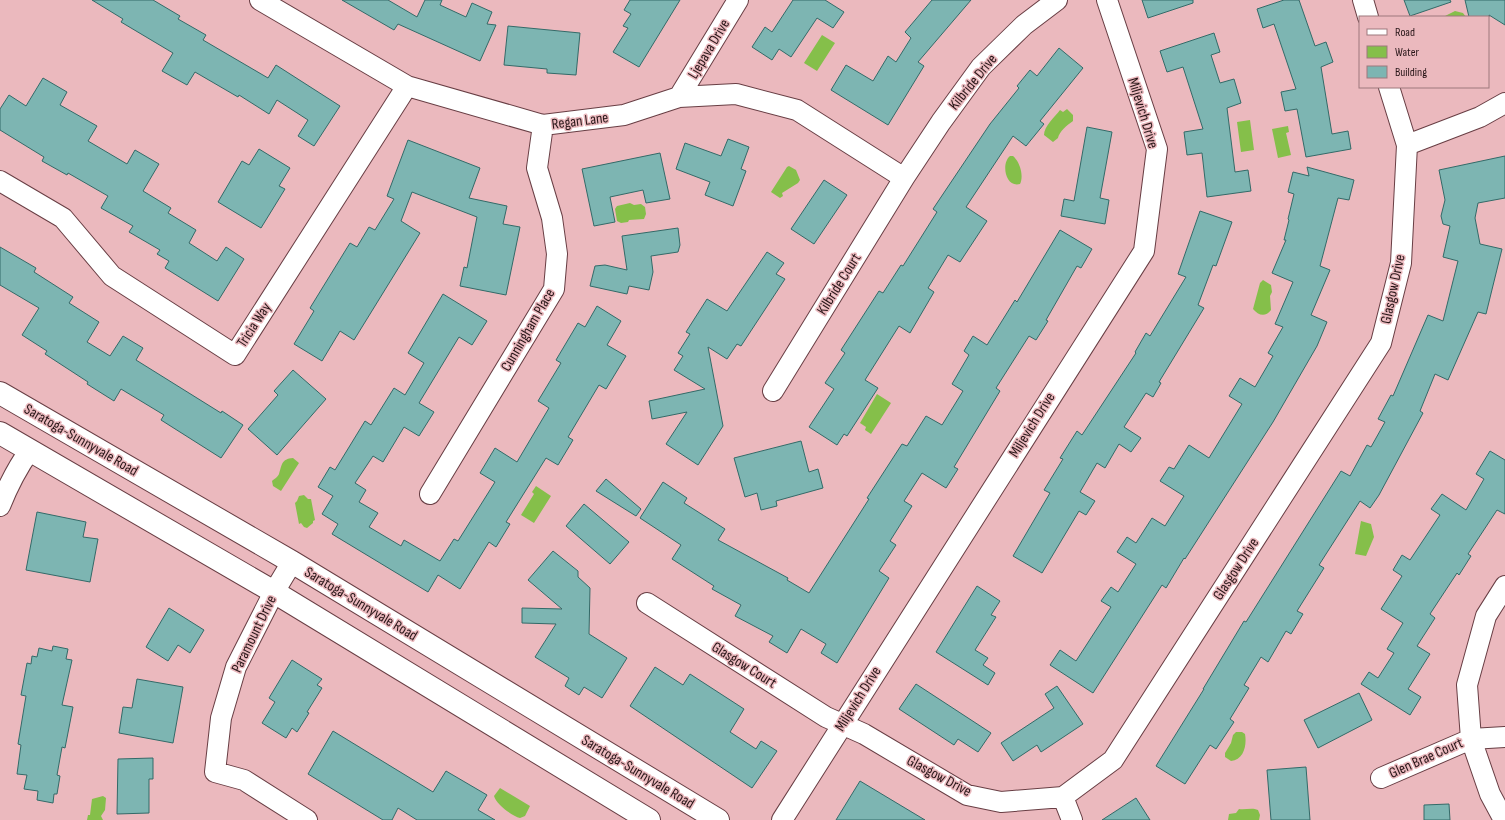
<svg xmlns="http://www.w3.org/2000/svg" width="1505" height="820" font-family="'Sofia Sans Condensed',sans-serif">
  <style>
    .water { fill: #85bf4a }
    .building { fill: #7db5b2; stroke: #336a68 }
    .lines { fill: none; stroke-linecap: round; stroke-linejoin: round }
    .street-casing { stroke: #683e44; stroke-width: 22 }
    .primary-casing { stroke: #683e44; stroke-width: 24 }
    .street { stroke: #fff; stroke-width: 20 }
    .primary { stroke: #fff; stroke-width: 22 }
    .labels { text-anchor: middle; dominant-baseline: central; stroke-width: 3; stroke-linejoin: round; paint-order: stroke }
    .street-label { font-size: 15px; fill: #281618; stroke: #ebb9be }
  </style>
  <rect width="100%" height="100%" fill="#ebb9be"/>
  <path class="water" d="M1455,11L1463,13L1466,17H1443Z
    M822,35L835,43L817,71L804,63Z
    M1067,109L1073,115V121C1067,125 1059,132 1058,138L1053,142L1044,135C1044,126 1055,117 1060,110L1063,112Z
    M1250,120L1254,150L1241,152L1237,122Z
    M1288,126L1289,132L1286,133L1291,155L1278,158L1272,129Z
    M1010,156H1013C1020,162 1024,176 1020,184C1005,188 1001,163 1010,156Z
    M789,166L796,170L800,180L798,183L782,193L783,196L780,198L771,192L787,167Z
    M630,203L634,205L641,204L645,207L646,214L644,219L629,220L628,222L621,223L617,221L615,209L617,206Z
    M1263,280L1271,285L1272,292L1270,296L1271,310C1265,318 1258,315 1253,309L1260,283Z
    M877,394L891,403L871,434L865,430L866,427L860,423Z
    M293,458L299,463L281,491L273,486L272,481C274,479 278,477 279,474C282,465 281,459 293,458Z
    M536,486L551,496L534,523L521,515L534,494L532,492Z
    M304,495L308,499H311L315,520L313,521V523L307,528L304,527L301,523L299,524L295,503L297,501L299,496Z
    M1361,521L1371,524L1374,537L1366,556L1355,554Z
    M1236,732H1242L1245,734C1247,745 1244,760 1231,761L1225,757V753L1231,743L1233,735Z
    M500,788L530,806L525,816L520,818C512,816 496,804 494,796Z
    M103,796L106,798L105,810L101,816L103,820H87L88,815H90L92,799Z
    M1239,809C1246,810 1252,807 1258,810L1260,815L1259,820H1228L1229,814L1236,813Z"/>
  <path class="building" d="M92,0H153L180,16L178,19L206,35L203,40L268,78L276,65L340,106L314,146L298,136L308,120L277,100L269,114L239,95L238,97L195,72L187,85L162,71L173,53L121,22L123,19Z
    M342,0H388L417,17L425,0H442L440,5L466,17L472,3L492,12L487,24L496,25L480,61L398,24L394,30Z
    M630,0H680L639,67L613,52L628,28L623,26L631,14L624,10Z
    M793,0H825L844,12L833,28L817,18L791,57L779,49L772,60L752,47L765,27L772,32Z
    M932,0H971L918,62L924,66L888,125L831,90L846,65L873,81L888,56L896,62L911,38L905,32Z
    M1142,0H1193V3L1148,18Z
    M1284,0H1299L1315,46L1326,42L1333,62L1321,67L1332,134L1348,131L1351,149L1306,157L1297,109L1285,111L1281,92L1296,89L1274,24L1263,28L1257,9Z
    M1404,0H1450L1451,2L1410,16Z
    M1465,0H1505V25L1489,15V17H1469Z
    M508,26L580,33L576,75L547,73V69L504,65Z
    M1214,33L1220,52L1211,55L1220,83L1234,79L1241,103L1227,108L1235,172L1248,170L1251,191L1207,197L1202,153L1187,155L1184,132L1203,129L1183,67L1167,72L1160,51Z
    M1059,48L1083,68L1040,121L1044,124L1026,146L1013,136L966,207L987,221L960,262L948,255L928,288L934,292L910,333L899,326L865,380L878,388L847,436L844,434L837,445L809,427L834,389L825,383L845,353L841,350L879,291L883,293L901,265L903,266L937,212L933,209L990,124L1019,88L1017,86L1030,70L1037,76Z
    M43,78L67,92L60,105L97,126L88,141L127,164L135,150L159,164L143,191L171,208L168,213L196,230L189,243L217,261L226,247L244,259L218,301L165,268L169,261L157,254L160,250L129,232L133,226L101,208L108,196L68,173L67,175L42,161L44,157L0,130V109L9,95L26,106Z
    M1087,127L1112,132L1100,198L1109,200L1105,224L1061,216L1064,199L1074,201Z
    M728,139L749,147L741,169L746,171L733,206L705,195L710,182L676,169L685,143L721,156Z
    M408,140L480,168L469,198L507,206L503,224L520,227L506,295L460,286L464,267L467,268L477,217L412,192L401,221L420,233L354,340L340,331L322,361L294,344L314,311L310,308L350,243L357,247L369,227L375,230L394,199L387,196Z
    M259,149L290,168L279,186L285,189L261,228L218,202L242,161L249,165Z
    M660,153L670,199L646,203L643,190L610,197L615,222L594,226L582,169Z
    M1505,156V198L1478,203L1475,218L1480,244L1502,249L1486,314L1478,312L1448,380L1435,374L1420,411L1423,413L1379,495L1370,508L1360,501L1319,565L1324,568L1297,611L1303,614L1291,634L1286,631L1268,662L1261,657L1244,685L1249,688L1230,719L1234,722L1216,749L1210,745L1185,784L1156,766L1204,689H1203L1244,621L1246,622L1341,471L1350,476L1367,445L1371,447L1385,422L1378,419L1391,395L1393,396L1428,315L1443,321L1458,261L1443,257L1450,226L1443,224L1441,216L1445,200L1439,170Z
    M1307,167L1354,180L1349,200L1338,198L1320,266L1330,270L1311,315L1327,322L1317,346L1273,422L1185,559L1184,558L1166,588L1162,585L1093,693L1050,665L1060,650L1076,661L1111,607L1101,601L1111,587L1118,592L1136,564L1117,552L1127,537L1136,543L1152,518L1165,526L1184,496L1160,481L1169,467L1174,469L1189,445L1209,458L1242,404L1229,396L1240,378L1255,387L1273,356L1268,353L1283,327L1275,324L1293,282L1272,273L1286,240H1284L1289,220L1288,219L1294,194L1288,192L1293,172L1309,176Z
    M824,180L847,195L814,244L791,229Z
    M1200,211L1232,222L1216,266L1213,265L1198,305L1204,308L1159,382L1161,383L1153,397L1146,393L1124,427L1141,438L1131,452L1119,444L1105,468L1097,463L1080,492L1095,501L1086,515L1079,511L1042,573L1013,556L1050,493L1044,490L1063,459L1060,458L1077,431L1082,435L1136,353L1135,352L1146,333L1150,336L1186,277L1178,274Z
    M678,228L680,245L678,252L651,256L653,272L649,290L629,286L627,294L590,286L595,266L605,265L627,270L622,236Z
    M1060,230L1092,249L1081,268L1077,266L1046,320L1048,321L1036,340L1029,336L996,388L1000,391L954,467L958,469L946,488L922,473L904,501L912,506L890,541L896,545L879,571L889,578L837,663L821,653L826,644L801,629L787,653L769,642L773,636L735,616L741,605L712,589L714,586L672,559L681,545L640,518L663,482L687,498L684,503L725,529L718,540L788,578L787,580L809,593L869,499L867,498L902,444L907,446L926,416L942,425L963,391L952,384L969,355L964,351L973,336L987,345L1015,300L1017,302Z
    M0,247L36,268L34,272L73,297L69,303L99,322L87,342L110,356L123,336L143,348L136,360L221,413L222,411L243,425L221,458L161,420L164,415L121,389L114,401L87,384L88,382L45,354L47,351L22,335L39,308L0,285Z
    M767,252L784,263L776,274L785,279L741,346L737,344L727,359L708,347L723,426L698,465L666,444L687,412L652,419L649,401L705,389L674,370L683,356L678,353L690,334L686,332L707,299L727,311Z
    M443,294L487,321L472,345L459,337L419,403L434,412L419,436L404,427L383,462L373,456L355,483L366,490L359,502L378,513L369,527L401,546L404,540L440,561L454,539L458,541L495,482L480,473L495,448L517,462L549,408L538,401L561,363L556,360L578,323L585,327L597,306L621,321L607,345L626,356L606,389L599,385L568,437L573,440L558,465L546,458L506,522L510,524L496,547L489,542L460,589L438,575L428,592L332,534L338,524L322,514L333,496L318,487L330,467L335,470L365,421L371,425L394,388L405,395L424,363L408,353Z
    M293,370L326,399L277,455L248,429L278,395L274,391Z
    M801,441L809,472L818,469L823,488L776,501L777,506L761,510L757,493L745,497L734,458Z
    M1490,451L1505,460V514L1497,510L1468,554L1471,556L1459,575L1457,573L1430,614L1435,618L1417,646L1430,654L1408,689L1421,697L1410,715L1361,684L1369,672L1378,678L1394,653L1387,649L1403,623L1381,609L1402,576L1393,570L1402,555L1410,560L1440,515L1431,509L1442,494L1466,510L1484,479L1476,474Z
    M606,479L641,509L636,516L596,491Z
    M584,504L629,542L610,564L566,526Z
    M37,512L86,522L83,537L98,539L90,582L26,570Z
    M553,551L578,571V577L590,588L589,634L627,658L602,698L584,687L579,695L565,686L569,678L535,657L556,624L522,623V608L562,609L528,580Z
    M977,586L1000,601L991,615L996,617L975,650L988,658L983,665L995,673L988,685L936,652Z
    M169,608L204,630L190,653L178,645L168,661L146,647Z
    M53,646L68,649L66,659L72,660L62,705L73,707L65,748L62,747L57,775L60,776L57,794H54L53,803L37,800L38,791L24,789L27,775L17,774L21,745L18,744L26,696L21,695L27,663L31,664L32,656L37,657L39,648L52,651Z
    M292,660L322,679L317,685L322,688L307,712L309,713L297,732L292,728L286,738L262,723L275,702L269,698Z
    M655,667L683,685L690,674L744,709L730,732L756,749L761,741L777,751L752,788L630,706Z
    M137,679L183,687L173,743L119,733L123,707L132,708Z
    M916,684L991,733L978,752L958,739L954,745L899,709Z
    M1057,686L1083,724L1041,752L1037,745L1013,761L1001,743L1054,708L1045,694Z
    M1359,693L1372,720L1318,748L1304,720Z
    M333,731L433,792L446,771L487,795L478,810L495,820H417L398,808L392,820H383L308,774Z
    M153,758V779H149V813L117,814L118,759Z
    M1306,767L1310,820H1271L1267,770Z
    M860,781L925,820H836Z
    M1136,798L1150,820H1102Z
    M1449,804L1450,820H1424V805Z"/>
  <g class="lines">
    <defs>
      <path id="street" d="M260,0L407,86L543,125L624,115L679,97L736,94L797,110L904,178
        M1363,0L1368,17
        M679,97L738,0
        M1407,145L1480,117L1505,103
        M0,181L63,218L112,276L235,355L407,86
        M773,391L904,178L941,122L981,67L1024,25L1057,0
        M430,494L554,289L557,254L552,218L537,168L543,125
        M0,506C8,486 17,468 30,450
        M292,562L274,592L236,667L221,718L215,772L244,780L307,820
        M647,603L826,717L864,734L967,795L1001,802L1063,797L1113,760L1381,343L1401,263L1407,145L1389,87
        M1381,778L1471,739L1505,737
        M1063,797L1072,820
        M782,820L1144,251L1157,149L1107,0
        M1504,820L1490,794L1471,739L1467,685L1486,616L1505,586"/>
      <path id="primary" d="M0,393L292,562L718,820
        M0,433L274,592L649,820"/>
    </defs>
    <use href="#street" class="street-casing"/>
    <use href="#primary" class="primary-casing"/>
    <use href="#street" class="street"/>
    <use href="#primary" class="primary"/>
  </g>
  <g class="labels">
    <g class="street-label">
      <text transform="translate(709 49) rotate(-59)">Ljepava Drive</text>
      <text transform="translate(973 82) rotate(-51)">Kilbride Drive</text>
      <text transform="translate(1143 113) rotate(73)">Miljevich Drive</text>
      <text transform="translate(580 121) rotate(-7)">Regan Lane</text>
      <text transform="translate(839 284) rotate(-58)">Kilbride Court</text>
      <text transform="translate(1393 289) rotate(-78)">Glasgow Drive</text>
      <text transform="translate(254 325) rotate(-57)">Tricia Way</text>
      <text transform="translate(528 330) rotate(-60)">Cunningham Place</text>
      <text transform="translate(1032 425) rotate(-58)">Miljevich Drive</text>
      <text transform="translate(81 440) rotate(30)">Saratoga-Sunnyvale Road</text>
      <text transform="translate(1236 569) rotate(-57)">Glasgow Drive</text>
      <text transform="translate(361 604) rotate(31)">Saratoga-Sunnyvale Road</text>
      <text transform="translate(254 634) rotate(-64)">Paramount Drive</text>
      <text transform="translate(744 665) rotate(32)">Glasgow Court</text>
      <text transform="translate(858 699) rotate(-58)">Miljevich Drive</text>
      <text transform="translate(1426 758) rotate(-24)">Glen Brae Court</text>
      <text transform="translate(638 772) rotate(31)">Saratoga-Sunnyvale Road</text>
      <text transform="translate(939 776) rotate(28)">Glasgow Drive</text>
    </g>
  </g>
  <rect x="1359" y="16" width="130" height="72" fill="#ebb9be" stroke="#9d787c"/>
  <rect x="1367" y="29" width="20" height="6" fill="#ffffff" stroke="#9d787c"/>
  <text x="1395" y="36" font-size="12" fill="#281618">Road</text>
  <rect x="1367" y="46" width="20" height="12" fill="#85bf4a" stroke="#9d787c"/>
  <text x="1395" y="56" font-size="12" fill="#281618">Water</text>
  <rect x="1367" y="66" width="20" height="12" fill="#7db5b2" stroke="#9d787c"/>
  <text x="1395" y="76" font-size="12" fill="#281618">Building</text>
</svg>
